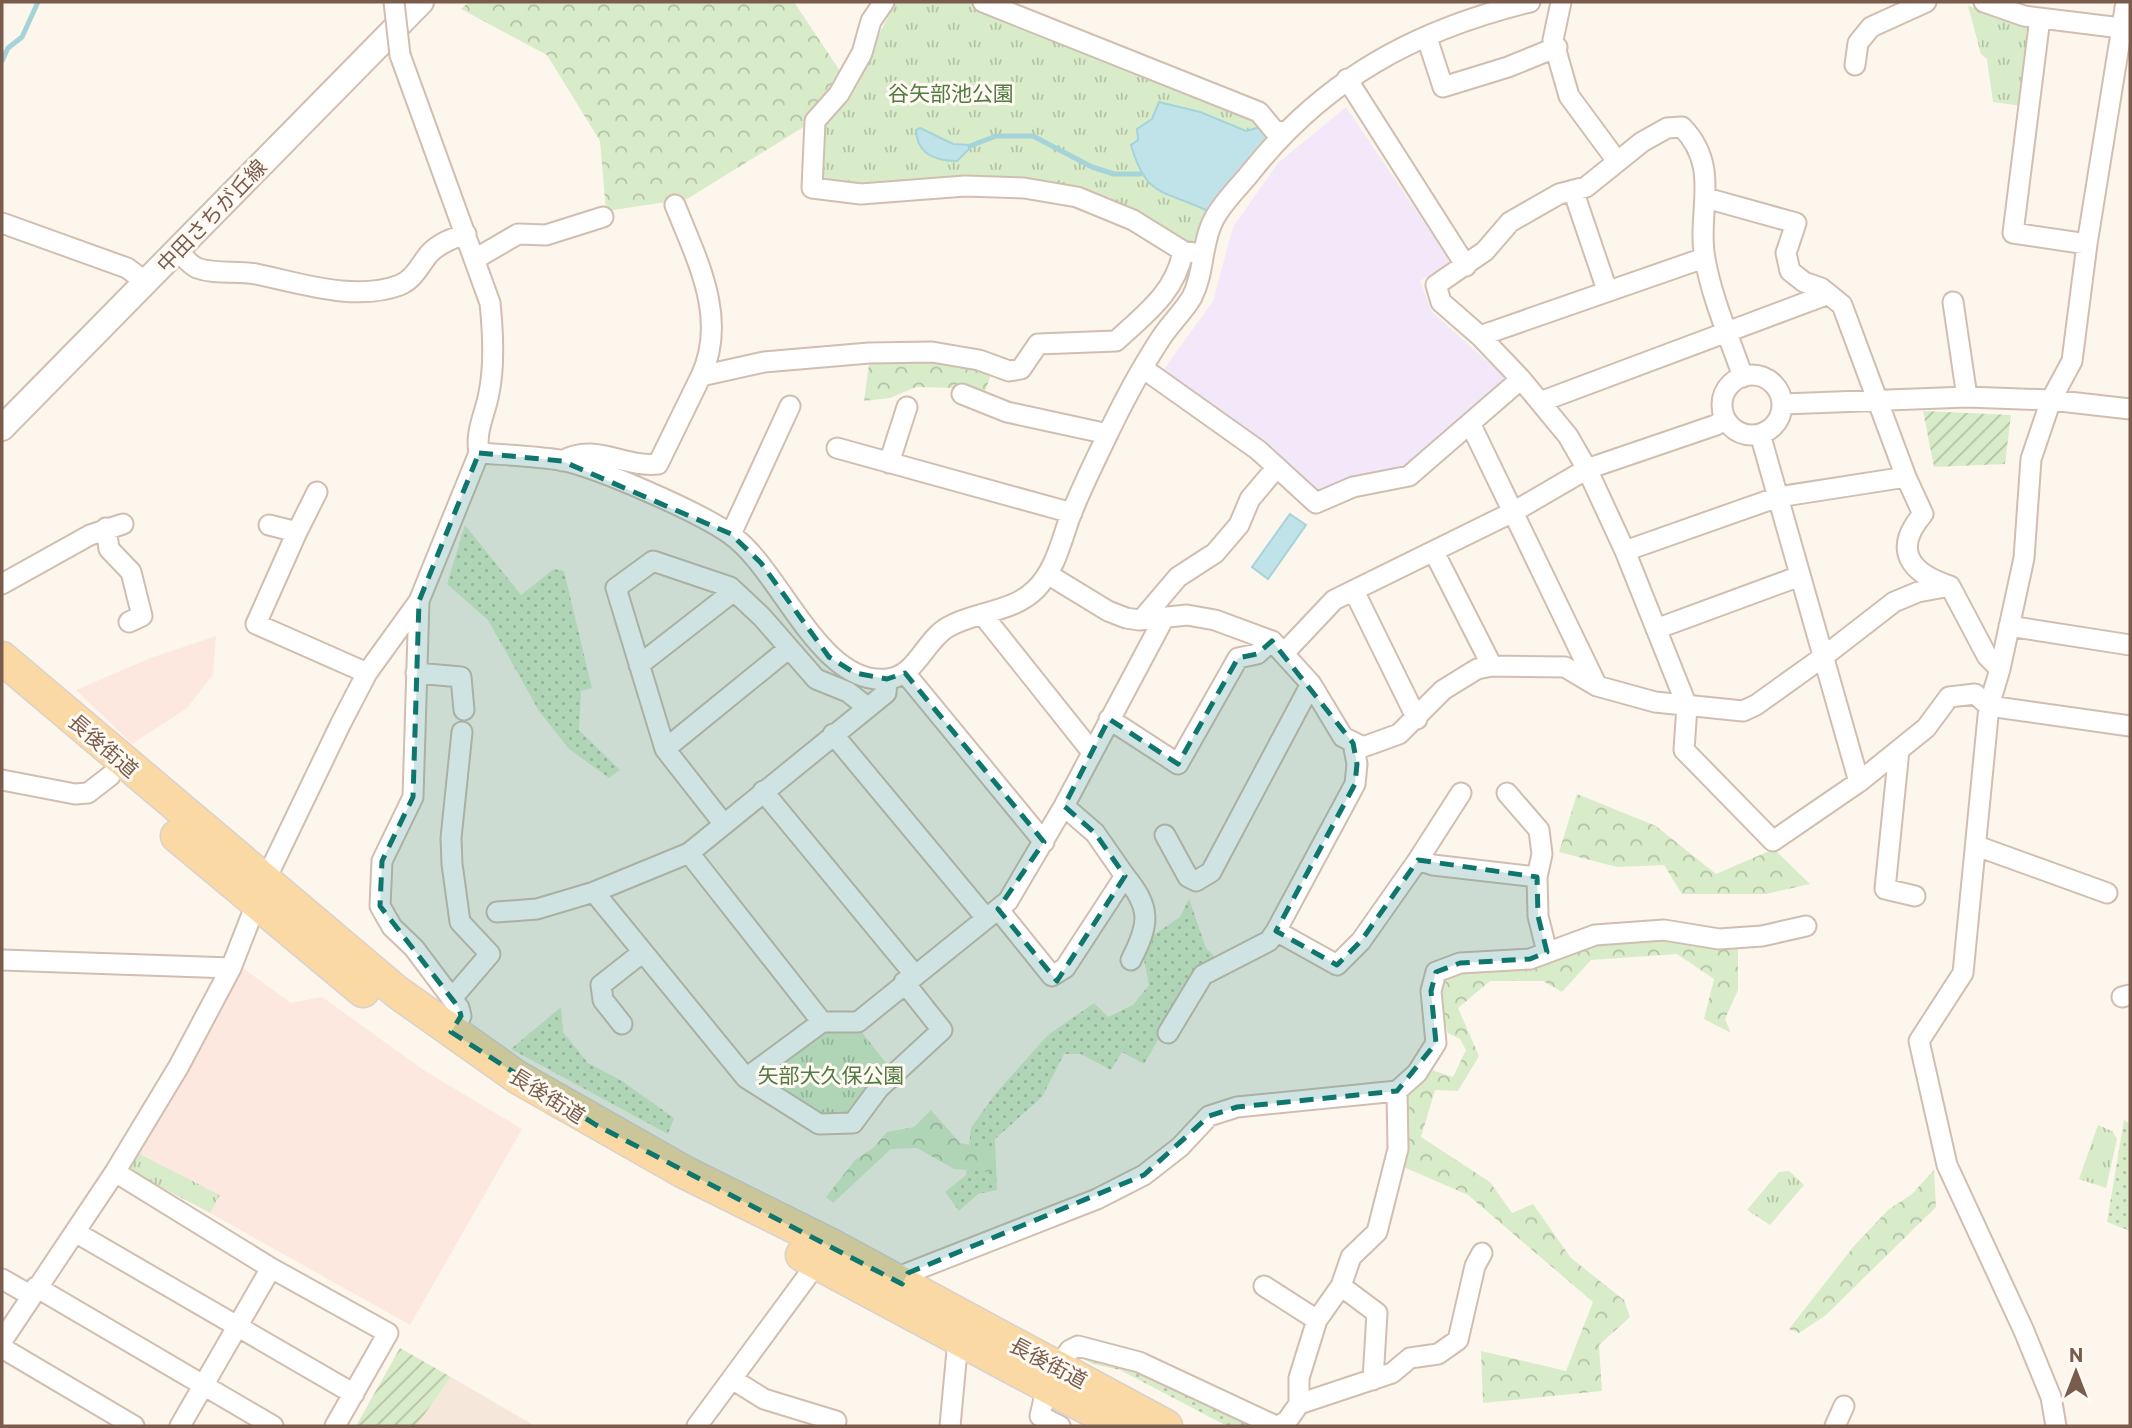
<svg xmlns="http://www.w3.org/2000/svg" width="2132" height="1428" font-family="Commissioner,'Noto Sans JP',sans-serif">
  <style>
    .residential { fill: #f5e8da }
    .commercial { fill: #fde8e0 }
    .education { fill: #f3e8fa }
    .grass { fill: url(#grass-dots) }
    .forest { fill: url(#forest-crowns) }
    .park { fill: url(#park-tufts) }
    .garden { fill: url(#garden-furrows) }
    .water { fill: #bfe3e8; stroke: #a5d3da; stroke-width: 2 }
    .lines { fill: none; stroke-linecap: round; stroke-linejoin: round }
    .stream { stroke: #a5d3da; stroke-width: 5 }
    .minor-casing { stroke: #d1beb0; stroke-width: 23 }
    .tertiary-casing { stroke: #d1beb0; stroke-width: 28 }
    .primary-casing { stroke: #dad1cd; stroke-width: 35 }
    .minor { stroke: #fff; stroke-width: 19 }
    .tertiary { stroke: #fff; stroke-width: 24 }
    .primary { stroke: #fbd9a5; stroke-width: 32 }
    .minor-bridge-casing { stroke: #d1beb0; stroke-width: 23; stroke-linecap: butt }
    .minor-bridge { stroke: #fff; stroke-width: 19 }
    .marked { fill: #0f766e; fill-opacity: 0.2; stroke: #0f766e; stroke-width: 5; stroke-dasharray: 14 9; stroke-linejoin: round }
    .labels { text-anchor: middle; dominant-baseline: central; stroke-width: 6; stroke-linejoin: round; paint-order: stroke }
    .park-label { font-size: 21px; fill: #537a41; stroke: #fffaf3 }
    .street-label { font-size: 21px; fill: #7a5c4d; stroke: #fffaf3 }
  </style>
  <defs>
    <pattern id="grass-dots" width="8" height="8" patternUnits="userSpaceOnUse" patternTransform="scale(1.75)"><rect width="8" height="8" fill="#d8ecc9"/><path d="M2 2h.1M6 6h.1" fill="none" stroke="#b4c2a5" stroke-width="1.8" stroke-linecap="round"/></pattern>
    <pattern id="forest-crowns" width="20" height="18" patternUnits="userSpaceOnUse" patternTransform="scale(1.75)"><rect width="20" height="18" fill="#d8ecc9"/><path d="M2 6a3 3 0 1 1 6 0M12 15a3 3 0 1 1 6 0" fill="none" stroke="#b4c2a5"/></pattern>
    <pattern id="park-tufts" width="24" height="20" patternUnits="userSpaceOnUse" patternTransform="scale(1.75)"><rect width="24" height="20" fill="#d8ecc9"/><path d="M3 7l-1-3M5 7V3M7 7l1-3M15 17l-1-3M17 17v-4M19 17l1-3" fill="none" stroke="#b4c2a5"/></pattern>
    <pattern id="garden-furrows" width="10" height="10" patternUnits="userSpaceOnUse" patternTransform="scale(1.75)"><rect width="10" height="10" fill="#d8ecc9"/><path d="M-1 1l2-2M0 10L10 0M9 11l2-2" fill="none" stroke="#b4c2a5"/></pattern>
  </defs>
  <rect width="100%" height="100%" fill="#fdf6ec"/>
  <path class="residential" d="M451,1377L535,1426H416Z"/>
  <path class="commercial" d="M216,636L213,675L186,709L132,744L76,690L148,659Z
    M243,968L291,1003L322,997L425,1071L522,1129L410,1325L210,1213L220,1195L138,1153Z"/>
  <path class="education" d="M1346,107L1449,259L1446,265L1420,281L1432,312L1507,379L1407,472L1319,497L1162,372L1213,301L1233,227L1278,163Z"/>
  <path class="grass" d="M465,525L521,595L554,569L564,571L592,688L581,691L579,730L620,770L609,778L569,749L539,711L488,620L447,584Z
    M1189,899L1206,948L1217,959L1198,971L1144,1064L1122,1052L1111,1070L1081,1054H1064L1042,1097L995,1139L997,1190L978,1194L959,1211L945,1192L966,1175L971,1128L995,1094L1048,1035L1094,1003L1108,1017L1133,1005L1149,985L1144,960L1148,939L1180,917Z
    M561,1007L563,1032L588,1063L622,1081L674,1118L668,1134L511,1049Z
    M2124,1120L2130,1124V1231L2107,1222Z
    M1084,1354L1137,1368L1262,1426H1227L1120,1370L1093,1364L1083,1359Z"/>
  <path class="forest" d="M469,2H794L842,74L802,128L687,199L606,211L600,141L547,55L461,9Z
    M925,360L992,371L983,398L958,388L916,387L890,398L864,401L869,364Z
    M1577,794L1656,826L1716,874L1774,849L1810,884L1766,894H1682L1664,865L1617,867L1559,852Z
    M1738,939V990L1725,1019L1731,1033L1704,1019L1714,979L1677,954L1591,960L1562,992L1543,981H1490L1458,1008L1479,1056L1458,1091L1435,1090L1421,1137L1490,1182L1512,1213L1533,1204L1571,1258L1624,1300L1630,1317L1599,1345L1602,1391L1483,1403L1481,1351L1566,1371L1593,1302L1468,1195L1399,1165L1401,1093L1432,1070L1453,1077L1466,1050L1460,1039L1448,1033L1436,990L1440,975L1596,940Z
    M931,1110L960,1143L994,1150L992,1172L954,1169L917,1148L891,1149L833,1203L826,1197L855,1160L873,1148L887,1132L914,1127Z
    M1934,1170L1936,1207L1826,1315L1799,1333L1789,1329L1854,1246L1888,1210L1912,1194Z"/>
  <path class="park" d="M896,2H967L1256,115L1270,135L1208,215L1195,244L1188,245L1081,191L818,184L822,127L868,55Z
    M1968,6L2032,25L2022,106L1993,102L1987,59L1981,54Z
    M824,1030L861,1031L890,1068L848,1116L821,1115L766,1082V1076Z
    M2098,1125L2112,1131L2117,1139L2106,1188L2079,1179Z
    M138,1153L220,1195L210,1213L129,1170Z
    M1789,1171L1804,1185L1770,1225L1747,1210L1779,1172Z"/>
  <path class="garden" d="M1923,411L2011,415L2005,464L1934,467Z
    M400,1348L451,1377L416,1426H356Z"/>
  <path class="water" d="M1159,102L1200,112L1246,131L1264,126L1270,135L1210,212C1164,189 1147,200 1131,145L1138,140L1137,129L1152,119Z
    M920,128L953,144L969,145L970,148L957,161C937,161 917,155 916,130Z
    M1290,514L1306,525L1268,579L1252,567Z"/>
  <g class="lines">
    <path class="stream" d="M2,61L8,48L22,37L38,2
      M970,146L996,136H1033L1092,167L1114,174H1140"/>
    <defs>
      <path id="minor" d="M884,2L871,21L862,53L853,69L839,94L815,121L812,188L861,194L965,186L1024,188L1077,197L1133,220L1183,251L1195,253
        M983,2L1259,112L1273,129L1283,133
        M1561,2L1553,40L1569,96L1617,161
        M1984,2L2024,16L2113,27L2130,24
        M2040,18L2013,233L2087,244
        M1427,38L1443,87L1508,67L1557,47
        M1855,65L1858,43L1871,27L1926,2
        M1347,79L1466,266
        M1573,190L1607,290
        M1706,198L1796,223L1786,253L1790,271L1804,282L1821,288L1842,305L1906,477L1923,514C1892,550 1910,573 1950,586L1987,656L2000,669
        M675,205C697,260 728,318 701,376
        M2,223L127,268L146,282
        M177,250C183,256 190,265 197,268C216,275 237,270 256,274C300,283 355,302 400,285C414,279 420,265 429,254C439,243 453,238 466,234
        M475,259L518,234L546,235L603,217
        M1953,302L1967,397
        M1480,336L1704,258
        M1144,369L1258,450L1316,503L1353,487L1409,476L1521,379
        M1722 405a30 30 0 1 1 60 0a30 30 0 1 1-60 0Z
        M1743,377C1730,339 1712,299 1705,259C1696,212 1722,168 1682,127L1667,128L1642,142L1586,187L1559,194L1510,222L1485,251L1436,285L1441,302L1480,336L1521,379L1568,436L1587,469L1625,551L1687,706L1684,750L1773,841L1859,782L1926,728L1949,697L1975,694L1989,706L2130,726
        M962,394L1007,412L1108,434
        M1540,402L1826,295
        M1783,404L1967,397L2051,400L2130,409
        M1470,423L1597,686
        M1760,434L1859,782
        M837,448L1072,513
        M479,453C506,455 534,456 560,460C597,467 699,512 730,534C781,569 819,687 888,679C916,676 925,640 948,627C976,611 1012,613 1036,589C1055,570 1061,542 1070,517C1080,491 1092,467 1104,442C1120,408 1140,370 1161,338C1171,323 1183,312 1192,297C1205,272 1201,243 1214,219C1223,202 1239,187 1251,172C1325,79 1415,30 1530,2
        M562,461C595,442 624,468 658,464L701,376L764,362L869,353L932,352L979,360L1009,371L1021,369L1038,344L1116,341C1145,314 1176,292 1183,251
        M889,463L907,407
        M269,525L297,532L256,624L367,673
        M106,528L109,549L131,572L142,616L129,622
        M297,532L317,492
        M731,534L790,406
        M1625,551L1778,497L1906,477
        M1434,552L1492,666
        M1049,575L1108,611L1126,618L1139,620L1187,615L1215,620L1272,641L1311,684L1343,737L1363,747L1399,734L1443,690L1477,669L1492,666L1565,667L1597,686L1655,702L1743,711L1756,705L1823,657L1894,602L1918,592L1950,586
        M2,584L90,535L123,524
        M1354,591L1417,719
        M419,601L413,797L382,861L380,906L392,927L414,948L459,1008L461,1016L451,1032
        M982,614L1092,752
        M1144,617L1178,577L1215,553L1239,525L1250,499L1277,467
        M2009,626L2130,645
        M1656,629L1800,576
        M1285,652L1334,600L1515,511L1587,469L1716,425L1725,419
        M639,665L734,591
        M416,673L461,677L464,710
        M905,673L1044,842
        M1109,719L1178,764L1238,658L1257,654L1272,641
        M833,734L986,918
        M665,749L788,649
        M1899,750L1885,889L1915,896
        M2,780L75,794L88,793L110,776
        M763,791L914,974
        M1507,793L1539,830L1542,854L1537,877L1538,916L1547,952
        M723,823L665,749L616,588L653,561L730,587L762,617L816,679L848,692L867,707
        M1165,835L1188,877L1196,881L1211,872L1311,684
        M1977,846L2107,893
        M689,853L822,1022H858L1008,901L1064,806L1164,618
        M1418,860L1461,793
        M1125,876C1151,908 1150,923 1131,960
        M594,892L746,1078L822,1022
        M998,909L1052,976L1065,968L1125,876L1095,833L1064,806
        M497,912L537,909L594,892L689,853L886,693L887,679
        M1276,931L1337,965L1361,941L1418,860L1433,865L1537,877
        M2,960L231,968
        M453,997L490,954L460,922L452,864L451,838L462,732
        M2122,997L2130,995
        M622,1024L603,1000L601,985L643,952
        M1168,1033L1203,975L1269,941L1276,931L1355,784L1357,764L1353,743
        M746,1078L819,1124L853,1123L879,1088L942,1030L904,982
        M115,1172L271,1268L388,1333L335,1426
        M75,1232L354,1394
        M2,1279L30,1295
        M902,1284L908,1273L1097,1199L1144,1175L1180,1147L1209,1116L1237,1107L1397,1091L1417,1073L1436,1043L1431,991L1436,972L1460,963L1530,959L1595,935L1664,930L1719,939L1762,936L1806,926
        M1264,1286L1317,1320
        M1341,1286L1377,1313L1373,1380
        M36,1287L273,1426
        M2,1341L115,1172L179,1066L231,968L265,881L341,723L367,673L419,601L479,453C475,431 485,415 489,393C495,364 493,332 490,303L400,55
        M2,1348L134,1426
        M1058,1366L1070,1350L1078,1346L1139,1362L1276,1426
        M732,1379L764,1399L836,1421
        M1047,1386L1040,1416L1060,1426
        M1299,1404L1392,1373L1410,1358L1438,1354L1458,1340L1475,1266L1482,1253
        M180,1426L271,1268
        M697,1426L823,1255
        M950,1426L958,1340L962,1331
        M1278,1426L1287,1421L1299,1404V1378L1317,1320L1341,1286L1351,1257L1377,1232L1398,1149L1397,1091
        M1835,1426L1844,1406
        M2056,1426L2051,1397L2024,1331L1947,1165L1919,1041L1963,973L1989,706L2000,669L2024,558L2031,459L2051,400L2072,361L2087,244L2126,2"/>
      <path id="tertiary" d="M2,428L421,2"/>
      <path id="primary" d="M2,658L397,992L517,1077L684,1172L829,1244L1166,1426
        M177,836L363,991
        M802,1255L1121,1426"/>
    </defs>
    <use href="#minor" class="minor-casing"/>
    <use href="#tertiary" class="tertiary-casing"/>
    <use href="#primary" class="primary-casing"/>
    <use href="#minor" class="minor"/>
    <use href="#tertiary" class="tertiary"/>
    <use href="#primary" class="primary"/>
    <defs>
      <path id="minor-bridge" d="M394,2L400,55"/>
    </defs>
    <use href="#minor-bridge" class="minor-bridge-casing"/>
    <use href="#minor-bridge" class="minor-bridge"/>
  </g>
  <path class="marked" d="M479,453L562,461L731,534L761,563L829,657L855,673L887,679L905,673L1044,842L998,909L1057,981L1125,876L1095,833L1064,806L1109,719L1178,764L1238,658L1257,654L1272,641L1353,743L1357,764L1355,784L1276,931L1337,965L1361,941L1418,860L1537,877L1538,916L1547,952L1530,959L1460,963L1436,972L1431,991L1436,1043L1397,1091L1237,1107L1209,1116L1144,1175L908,1273L902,1284L596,1125L451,1032L461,1016L459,1008L380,906L382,861L413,797L419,601Z"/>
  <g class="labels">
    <g class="park-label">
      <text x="951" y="92">谷矢部池公園</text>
      <text x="831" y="1074">矢部大久保公園</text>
    </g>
    <g class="street-label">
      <text transform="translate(211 215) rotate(-46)">中田さちが丘線</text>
      <text transform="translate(104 745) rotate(41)">長後街道</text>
      <text transform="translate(548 1095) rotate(32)">長後街道</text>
      <text transform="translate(1049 1362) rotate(28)">長後街道</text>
    </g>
  </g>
  <rect width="2132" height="1428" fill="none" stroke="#7a5c4d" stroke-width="7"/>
  <g transform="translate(2076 1372)" stroke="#fffaf3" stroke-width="5" paint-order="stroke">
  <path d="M0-5L12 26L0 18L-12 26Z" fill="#7a5c4d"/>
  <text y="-10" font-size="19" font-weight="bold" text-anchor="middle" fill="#7a5c4d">N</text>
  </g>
</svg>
